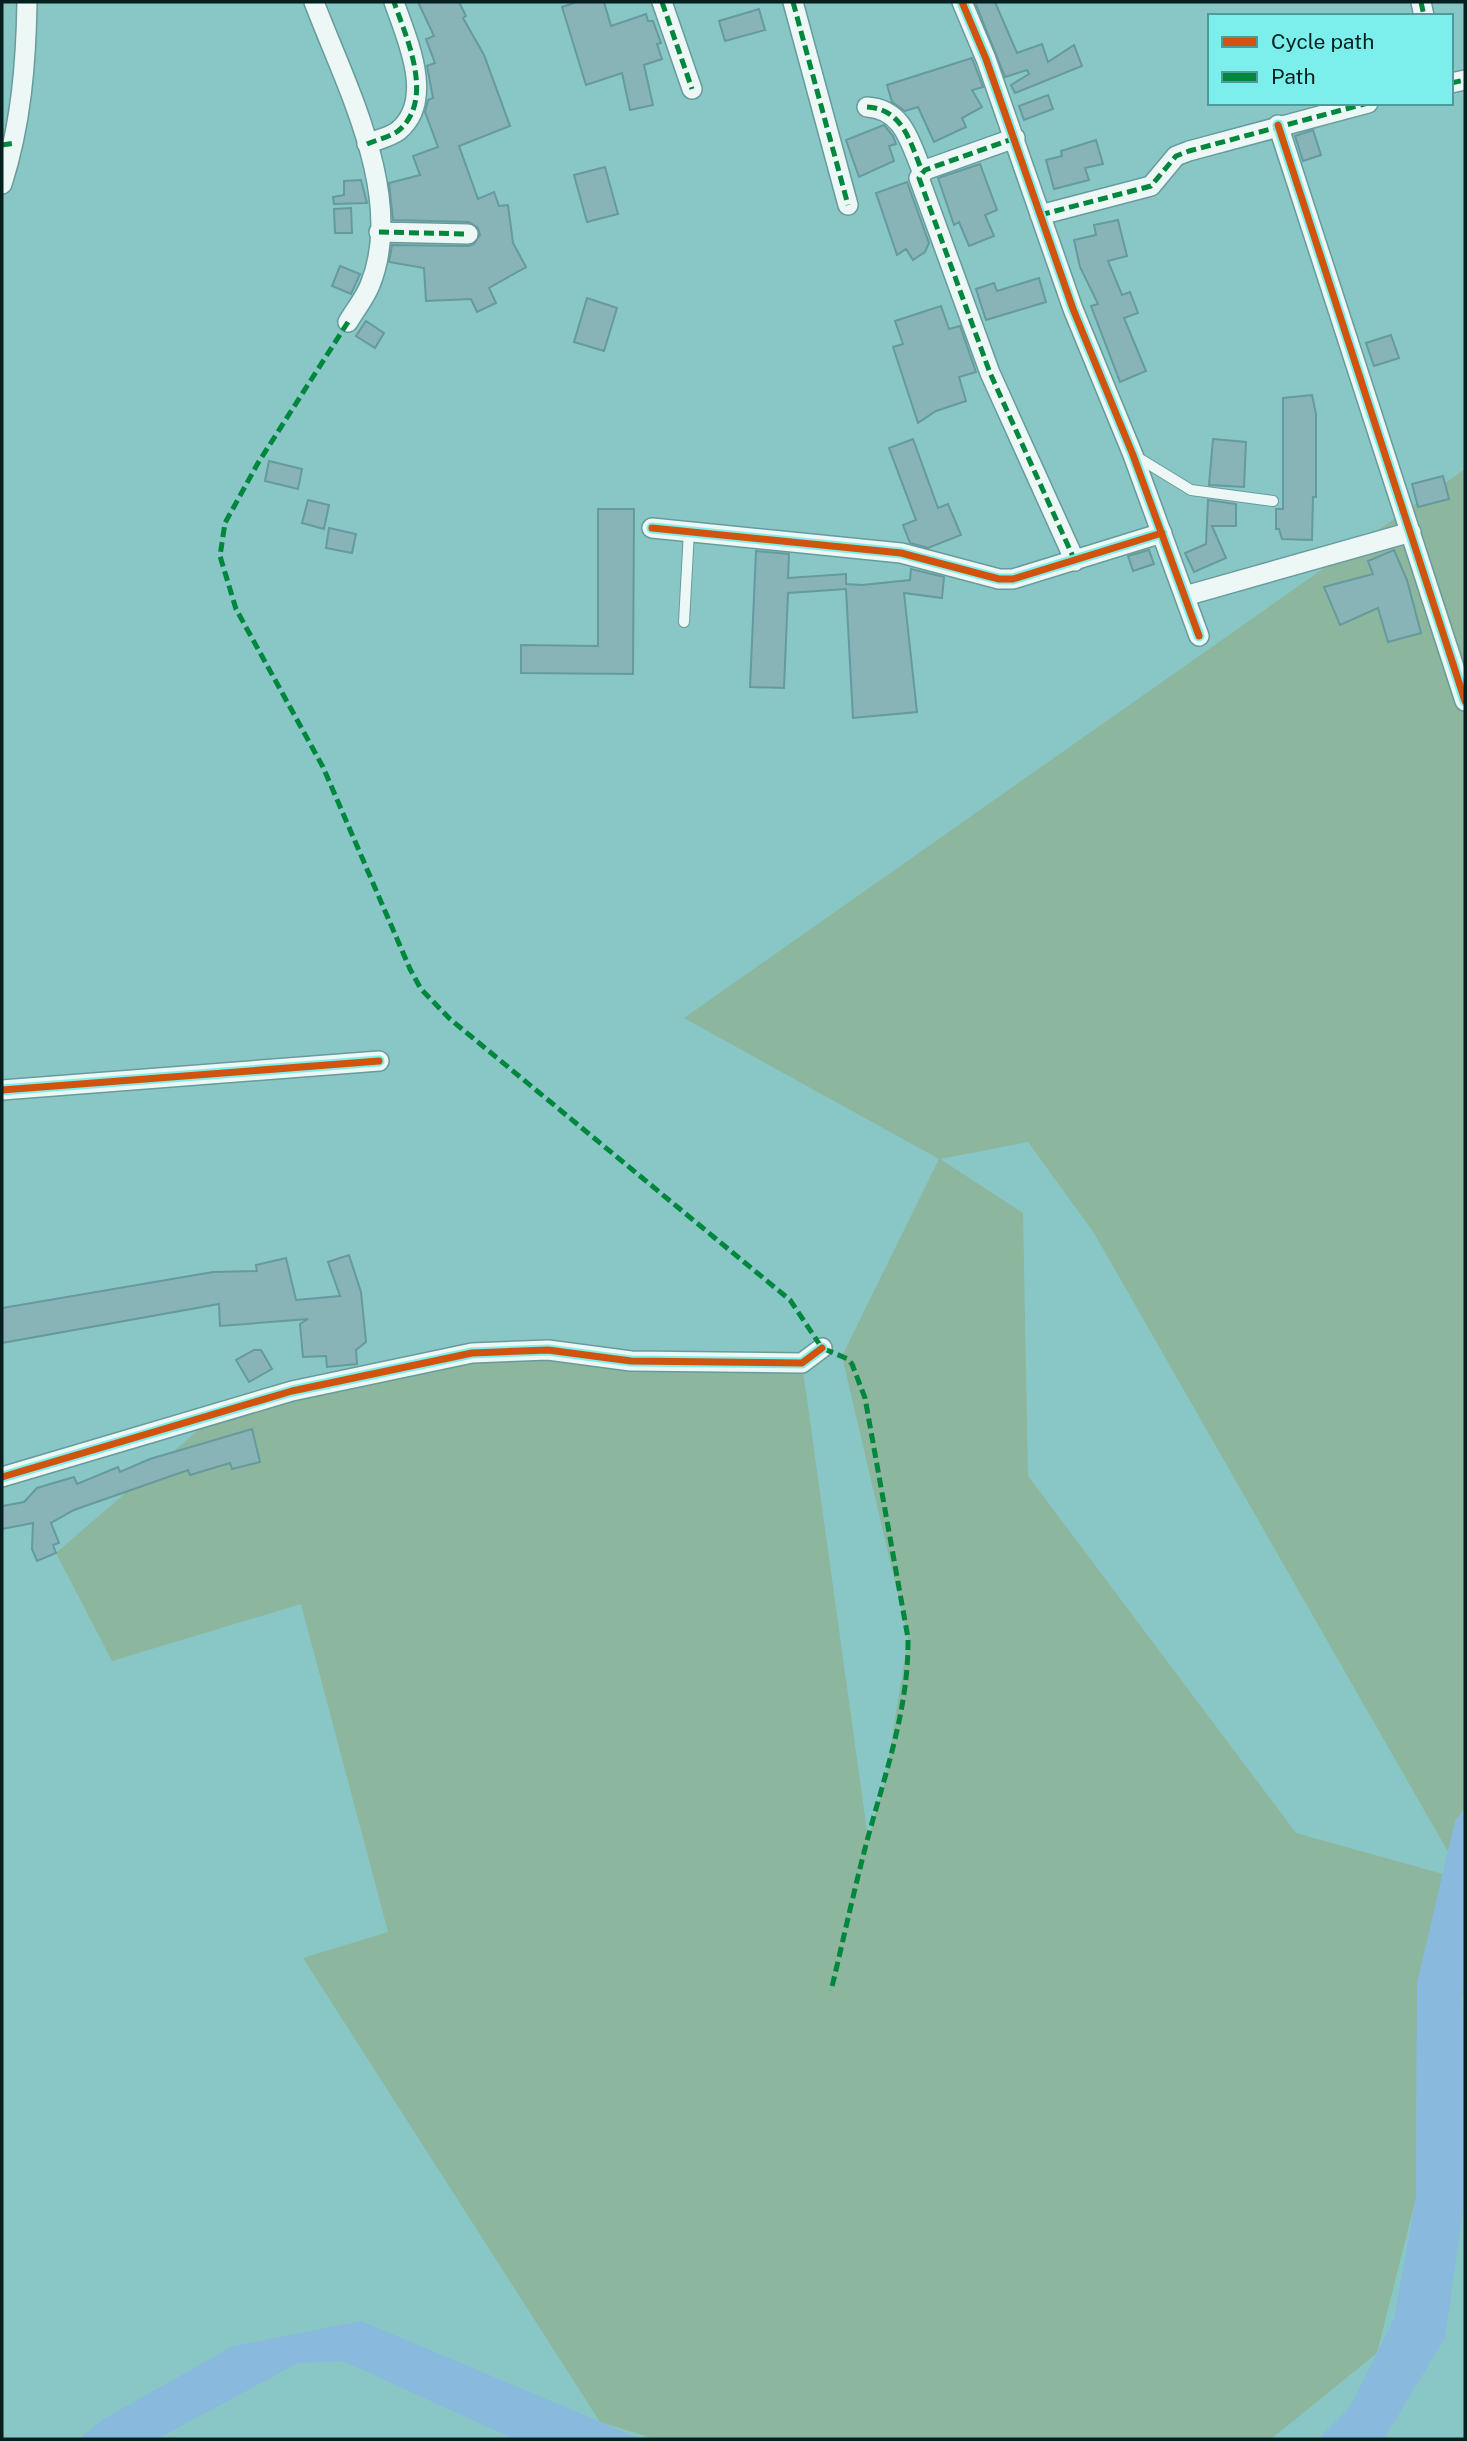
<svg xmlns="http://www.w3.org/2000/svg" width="1467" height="2441" font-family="'Public Sans',sans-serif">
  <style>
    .green { fill: #8cb69d }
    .water { fill: #89b9dc }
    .building { fill: #88b4b7; stroke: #659a9e; stroke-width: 2 }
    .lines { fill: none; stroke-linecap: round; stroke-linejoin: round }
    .service-casing { stroke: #669c9b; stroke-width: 12 }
    .minor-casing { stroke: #669c9b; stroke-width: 22 }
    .service { stroke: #edf7f6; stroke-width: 10 }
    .minor { stroke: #edf7f6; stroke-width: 19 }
    .quiet { stroke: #00873e; stroke-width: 5; stroke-dasharray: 10 5; stroke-linecap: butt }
    .cycleway-casing { stroke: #7cefec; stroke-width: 11 }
    .cycleway { stroke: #d1530e; stroke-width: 7 }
  </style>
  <rect width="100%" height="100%" fill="#89c7c6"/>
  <path class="green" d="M1465,469V1858L1459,1871L1094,1233L1028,1142L940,1159L1023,1213L1028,1476L1296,1833L1443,1874L1417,2018L1416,2198L1377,2353L1271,2439H655L600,2422L303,1958L388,1932L301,1604L112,1661L56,1553L218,1413L506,1351L802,1363L868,1838L885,1782L908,1638L842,1356L939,1159L684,1018Z"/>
  <path class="water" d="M1465,1808V1986L1461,2000L1465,2016V2196L1445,2338L1384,2439H1318L1350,2407L1394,2319L1416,2198L1417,1983L1455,1821Z
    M361,2321L641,2439H514L343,2361L298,2363L157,2439H79L102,2420L233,2346Z"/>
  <path class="building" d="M418,2H459L466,16L463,18L484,55L510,126L459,146L478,199L494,192L499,206L508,205L513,243L526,267L489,288L496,303L477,312L471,299L426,301L424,268L389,262L392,245L468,246L474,244L480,235L478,228L469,222L393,220L389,183L420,175L413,156L438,147L425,112L428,100L433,98L427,66L435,63L426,39L434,36Z
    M577,2H604L611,26L646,14L648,21H653L661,43L657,44L662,59L644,65L653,105L630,110L622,73L586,85L562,7Z
    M975,2H995L1017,53L1042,44L1048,62L1074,45L1082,66L1015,93L1011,85L1029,74L1027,70L1005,77Z
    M759,9L765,30L725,41L719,21Z
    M972,58L983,87L972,90L982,107L962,118L966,127L934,142L918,107L905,111L892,102L887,85Z
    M1048,95L1053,109L1024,120L1019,106Z
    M884,125L893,136L896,144L889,146L894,161L859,177L846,140Z
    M1313,130L1321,155L1303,161L1295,136Z
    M1096,140L1103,164L1085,168L1089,180L1054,189L1046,160L1062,156L1061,151Z
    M980,164L997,210L985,215L994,236L969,246L959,222L954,225L938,178Z
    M605,167L618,214L587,222L574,175Z
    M361,180L367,203L334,204L333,197L344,195V181Z
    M907,182L929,243L925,252L913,260L906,249L897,255L876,193Z
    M351,208L352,233H335L334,209Z
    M1118,220L1127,256L1108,261L1122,295L1130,292L1138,313L1124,318L1146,371L1120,382L1091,306L1098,304L1080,267L1074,240L1096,235L1094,225Z
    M340,266L360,274L351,294L332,286Z
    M1039,278L1046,302L986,320L976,289L994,283L997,291Z
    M587,298L617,308L604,351L574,342Z
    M941,306L949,329L960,326L976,372L959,377L966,401L936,411L918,423L893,347L903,344L895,321Z
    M366,321L384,333L375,348L356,336Z
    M1391,335L1399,358L1374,366L1366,343Z
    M1312,395L1316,414V497H1313L1312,540L1282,539L1279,529H1276V509H1283V398Z
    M913,439L938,508L948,504L961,535L928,548L910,543L903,525L916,520L889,448Z
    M1213,439L1246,442L1244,487L1209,485Z
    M269,461L302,469L298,489L265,481Z
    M1443,476L1449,499L1418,507L1412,484Z
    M308,500L329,505L324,529L302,523Z
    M1208,500L1236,504V526H1212L1226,558L1194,572L1185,553L1206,544Z
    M598,509H634L633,674L521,673V645L598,646Z
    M329,528L356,534L352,553L326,548Z
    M1149,550L1154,564L1133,571L1128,556Z
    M1394,550L1407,580L1421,633L1388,642L1378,608L1340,625L1324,587L1373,574L1368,561Z
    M756,551L789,554L788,578L846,574V584L862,585L910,580L911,569L944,577L942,598L904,593L917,712L853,718L846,589L788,593L784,688L750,687Z
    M349,1255L361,1292L366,1342L356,1350L357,1364L327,1367L326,1356L303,1357L300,1324L308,1319L220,1326L219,1304L2,1343V1308L213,1272L257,1271L256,1265L286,1258L296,1300L340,1296L328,1262Z
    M254,1350H261L272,1369L249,1382L236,1360Z
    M252,1429L260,1462L232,1469L230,1463L190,1475L188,1470L74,1510L51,1523L59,1543L53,1545L56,1553L37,1561L32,1549L33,1523L2,1529V1506L24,1502L37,1488L74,1477L77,1484L118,1467L120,1472L150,1459Z"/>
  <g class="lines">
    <defs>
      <path id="service" d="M1137,457L1191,490L1273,501
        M684,622L689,531"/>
      <path id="minor" d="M314,2C345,84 406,197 370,285C365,298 355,310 348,322
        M662,2L692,89
        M793,2L848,205
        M962,2L986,59L1073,309L1133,455L1199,636
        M1421,2L1424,16
        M1451,83L1465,80
        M867,107C903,109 910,142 922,171
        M1278,125L1465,701
        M1015,138L925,170L919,178L990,373L1075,561
        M367,144C376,140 390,137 398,131C436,100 406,37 394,2
        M2,184C21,125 26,64 27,2
        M1040,215L1151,186L1176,156L1189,151L1368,103
        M379,232L468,234
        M652,528L901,553L999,579H1013L1162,533
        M1185,596L1411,532
        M2,1090L379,1061
        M2,1477L292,1391L472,1353L548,1350L631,1361L802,1363L822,1348"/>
    </defs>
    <use href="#service" class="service-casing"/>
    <use href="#minor" class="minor-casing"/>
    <use href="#service" class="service"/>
    <use href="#minor" class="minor"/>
    <path class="quiet" d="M662,2L692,89
      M793,2L848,205
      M1421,2L1424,16
      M1451,83L1465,80
      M867,107C903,109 910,142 922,171
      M1015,138L925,170L919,178L990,373L1075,561
      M367,144C376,140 390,137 398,131C436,100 406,37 394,2
      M2,145L15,143
      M1040,215L1151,186L1176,156L1189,151L1368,103
      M379,232L468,234
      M348,322L258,463L225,523L220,556L236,609L323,767L410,969L421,989L450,1019L790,1300L822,1348L848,1359L852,1364L865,1398L908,1638C909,1708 885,1774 867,1841C854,1890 843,1941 831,1991"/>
    <defs>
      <path id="cycleway" d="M962,2L986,59L1073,309L1133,455L1199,636
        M1278,125L1465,701
        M652,528L901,553L999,579H1013L1162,533
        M2,1090L379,1061
        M2,1477L292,1391L472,1353L548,1350L631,1361L802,1363L822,1348"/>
    </defs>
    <use href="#cycleway" class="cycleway-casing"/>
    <use href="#cycleway" class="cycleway"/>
  </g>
  <rect width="1467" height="2441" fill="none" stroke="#061f1f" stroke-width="7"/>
  <rect x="1208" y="14" width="245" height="91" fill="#7cefec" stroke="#4d9c9a" stroke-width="2"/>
  <rect x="1222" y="37" width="35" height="10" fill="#d1530e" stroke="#4d9c9a" stroke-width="2"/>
  <text x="1271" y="49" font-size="21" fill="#061f1f">Cycle path</text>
  <rect x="1222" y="72" width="35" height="10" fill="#00873e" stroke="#4d9c9a" stroke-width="2"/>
  <text x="1271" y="84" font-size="21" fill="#061f1f">Path</text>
</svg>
